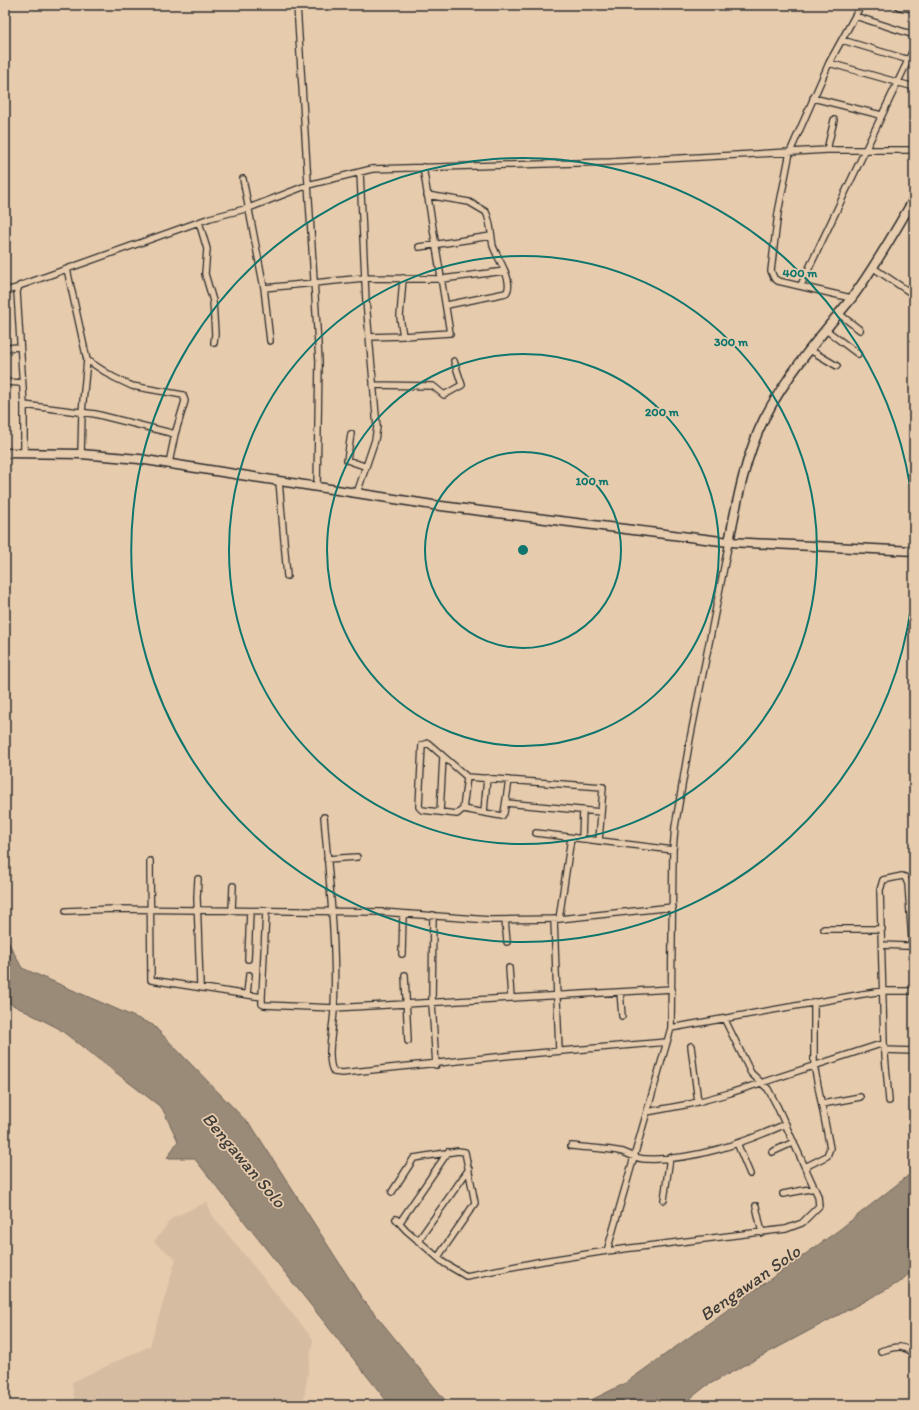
<svg xmlns="http://www.w3.org/2000/svg" width="919" height="1410" font-family="Itim,sans-serif">
  <style>
    .built { fill: #d6bda2 }
    .water { fill: #9a8a78; stroke: #6e6459 }
    .lines { fill: none; stroke-linecap: round; stroke-linejoin: round }
    .street-casing { stroke: #2b2b2b; stroke-width: 8 }
    .secondary-casing { stroke: #2b2b2b; stroke-width: 11 }
    .street { stroke: #e6cbad; stroke-width: 5.5 }
    .secondary { stroke: #e6cbad; stroke-width: 8 }
    .ring { fill: none; stroke: #0f766e; stroke-width: 2 }
    .labels { text-anchor: middle; dominant-baseline: central; stroke-width: 3.5; stroke-linejoin: round; paint-order: stroke }
    .water-label { font-size: 18px; font-style: italic; fill: #413e3a; stroke: #e6cbad }
    .centre { fill: #0f766e; stroke: #e6cbad; stroke-width: 2 }
    .ring-label { font-size: 12px; text-anchor: middle; font-weight: bold; fill: #0f766e; stroke: #e6cbad; stroke-width: 3.5; stroke-linejoin: round; paint-order: stroke }
  </style>
  <rect width="100%" height="100%" fill="#e6cbad"/>
  <filter id="ink" filterUnits="userSpaceOnUse"><feTurbulence type="fractalNoise" baseFrequency=".025" numOctaves="2"/><feDisplacementMap in="SourceGraphic" scale="8" xChannelSelector="R" yChannelSelector="G"/><feConvolveMatrix kernelMatrix="1 2 1 2 8 2 1 2 1" color-interpolation-filters="sRGB"/></filter>
  <g filter="url(#ink)">
    <path class="built" d="M207,1202L212,1215L313,1339L303,1405H75L72,1382L150,1346L176,1259L154,1242L172,1218Z"/>
    <path class="water" d="M5,936L22,968L153,1025L253,1128L361,1297L449,1405H390L194,1158H167L178,1141L162,1108L58,1028L5,1001Z
      M914,1171V1269L900,1282L706,1386L682,1405H581L624,1384L839,1230Z"/>
    <g class="lines">
      <defs>
        <path id="street" d="M297,5L319,361L317,488
          M899,7L914,9
          M855,16L914,35
          M842,40L909,60
          M829,63L914,87
          M813,98L881,115
          M827,150L834,120
          M243,179L264,288L270,341
          M427,195L469,202L486,212C491,222 491,235 493,246C497,258 515,282 506,293L447,305
          M199,222L207,249L205,274L213,301L215,334L214,343
          M419,247L491,236
          M872,267L914,295
          M67,269L87,360L82,412L81,454
          M403,278L400,317L403,336L450,333L423,167
          M801,285L914,48
          M264,288L364,278L442,279L505,271
          M5,291L17,288
          M910,292L914,286
          M851,298L778,281L774,278L771,271L778,213L790,152L829,63L861,5
          M838,313L860,330
          M826,330L858,354
          M369,337L403,336
          M5,348L20,347
          M810,350L837,366
          M87,360L113,377L132,386L183,395L185,401L175,434L169,463
          M5,382L22,383
          M373,385L433,386L444,395L462,385L454,361
          M24,405L95,414L175,434
          M351,434L347,460L364,466
          M24,453V405L17,292L19,286L210,218L249,208L308,185L372,169L610,162L827,150H914
          M279,481L287,576
          M357,493L375,440L377,427L366,301L360,172
          M467,777L463,809L457,814L422,810L419,807L422,745L428,743L467,777L603,787L599,841
          M506,803L601,812
          M463,809L502,816L504,813L509,780
          M440,812L443,757
          M484,812L487,778
          M324,817C329,880 337,945 334,1009C334,1024 325,1060 334,1072L342,1073L515,1055L667,1042
          M536,833L673,850
          M582,839L583,810
          M327,859L357,857
          M150,861L151,980L262,997
          M198,879L197,897L200,986
          M232,910L233,886
          M66,911L114,909L382,912L490,920L559,919L673,907
          M266,911L262,997V1004L264,1005L334,1008L672,989
          M433,915L432,1003L436,1065
          M554,919L559,1051
          M559,919L571,838
          M505,920L507,942
          M824,929H882
          M882,945L905,946H909L912,942L908,884L905,877L902,876L883,880L880,890L884,1043L889,1101
          M402,954L403,914
          M248,959L250,911
          M509,968L511,998
          M405,975L408,1041
          M620,992L622,1016
          M247,994L249,975
          M671,1028L863,994L883,991H914
          M691,1046L698,1102
          M884,1050L914,1051
          M822,1104L860,1097
          M647,1112L690,1104L730,1093L884,1043
          M737,1143L750,1174
          M571,1146C587,1148 606,1148 623,1152C631,1155 637,1159 646,1159C693,1161 743,1143 786,1124
          M772,1152L794,1142
          M805,1167L827,1156L830,1148L814,1065V1002
          M392,1192L414,1158L458,1151L465,1152L475,1203L438,1257
          M783,1194L815,1188
          M664,1200L670,1157
          M756,1206L762,1233
          M396,1219L406,1230L444,1263L466,1276L543,1261L607,1251L786,1229L802,1223L819,1206L818,1196L777,1106L768,1089L751,1073L724,1018
          M400,1222L448,1152
          M418,1241L469,1169
          M607,1251L671,1028L673,850L675,827L690,739L729,542
          M881,1351C896,1347 902,1343 914,1355"/>
        <path id="secondary" d="M5,453L81,454L139,459L433,505L729,542L914,551
          M729,542C737,501 745,457 764,419C786,376 820,336 851,299C874,269 894,232 914,199"/>
      </defs>
      <use href="#street" class="street-casing"/>
      <use href="#secondary" class="secondary-casing"/>
      <use href="#street" class="street"/>
      <use href="#secondary" class="secondary"/>
    </g>
  </g>
  <g class="ring">
    <circle cx="523" cy="550" r="98"/>
    <circle cx="523" cy="550" r="196"/>
    <circle cx="523" cy="550" r="294"/>
    <path d="M914 581A392 392 0 1 1 914 519"/>
  </g>
  <g class="labels">
    <g class="water-label">
      <text transform="translate(244 1160) rotate(50)">Bengawan Solo</text>
      <text transform="translate(750 1283) rotate(-35)">Bengawan Solo</text>
    </g>
  </g>
  <circle cx="523" cy="550" r="6" class="centre"/>
  <g class="ring-label">
    <text x="800" y="277">400 m</text>
    <text x="731" y="346">300 m</text>
    <text x="662" y="416">200 m</text>
    <text x="592" y="485">100 m</text>
  </g>
  <rect width="919" height="1410" fill="none" stroke="#e6cbad" stroke-width="20"/>
  <rect x="10" y="10" width="899" height="1390" fill="none" stroke="#2b2b2b" stroke-width="1.5" filter="url(#ink)"/>
</svg>
